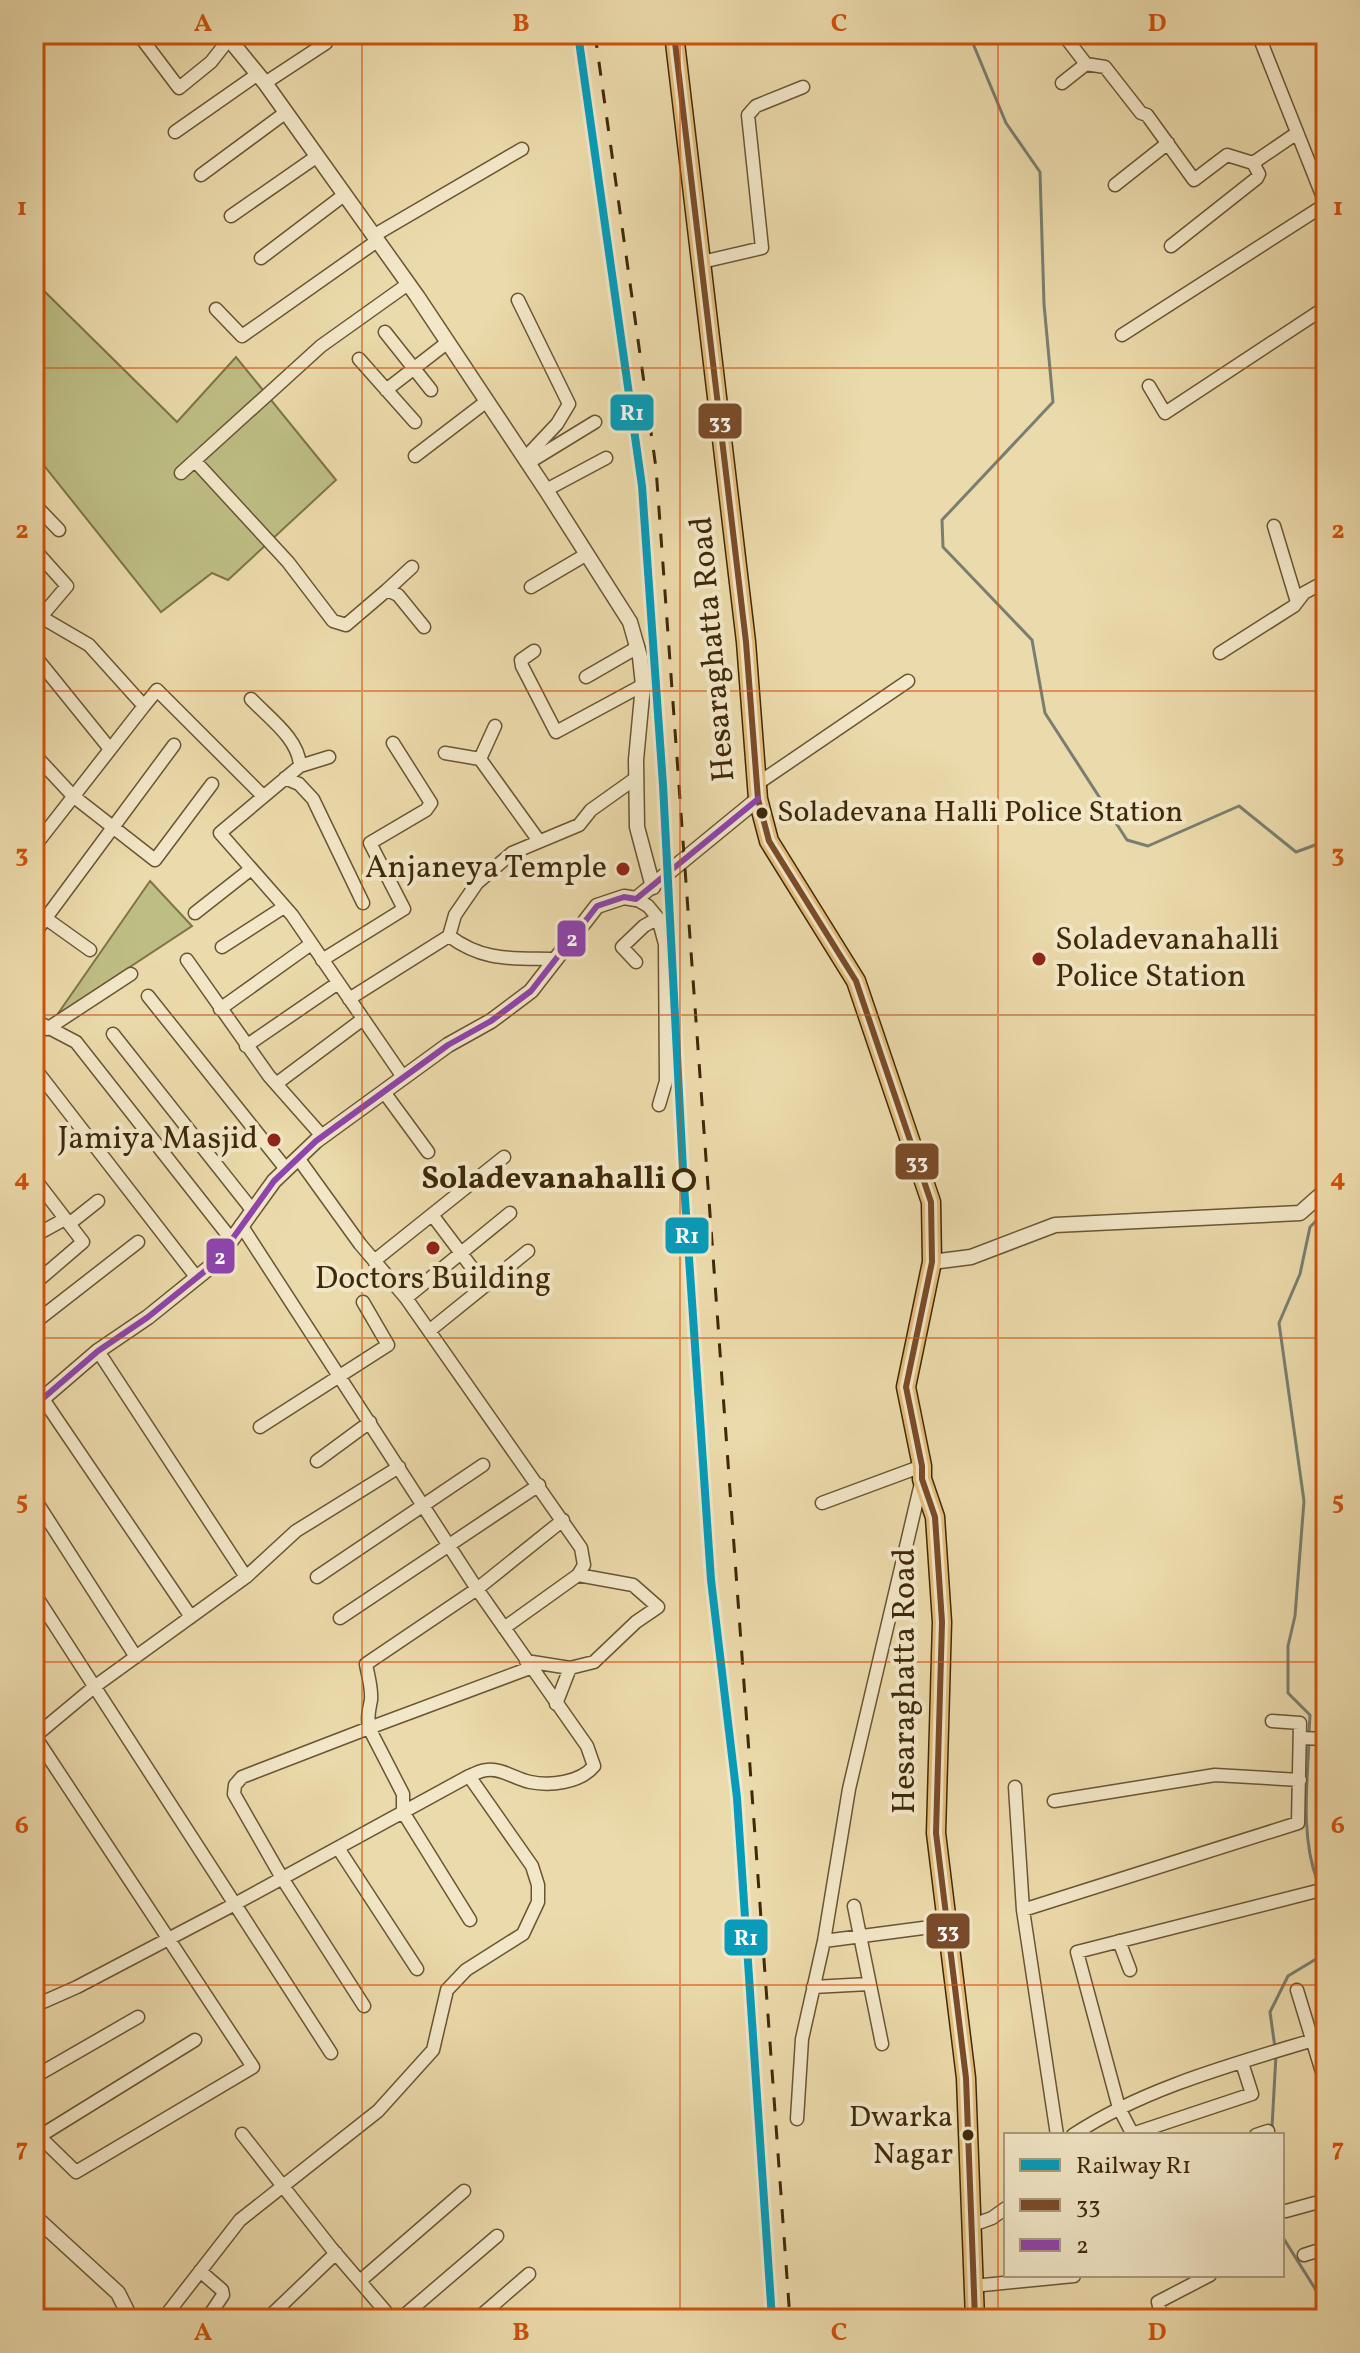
<svg xmlns="http://www.w3.org/2000/svg" width="1360" height="2353" font-family="Vollkorn,serif">
  <style>
    .green { fill: #bdbe84; stroke: #7e7446; stroke-width: 2 }
    .lines { fill: none; stroke-linecap: round; stroke-linejoin: round }
    .stream { stroke: #787e71; stroke-width: 3 }
    .minor-casing { stroke: #6a5532; stroke-width: 15 }
    .tertiary-casing { stroke: #6a5532; stroke-width: 17 }
    .primary-casing { stroke: #3f2909; stroke-width: 21 }
    .minor { stroke: #f2e7c8; stroke-width: 12 }
    .tertiary { stroke: #f2e7c8; stroke-width: 14 }
    .primary { stroke: #e6bd76; stroke-width: 18 }
    .rail { stroke: #3f2909; stroke-width: 3; stroke-dasharray: 14 14; stroke-linecap: butt }
    .bus-1-casing { stroke: #f2e7c8; stroke-width: 12 }
    .bus-2-casing { stroke: #f2e7c8; stroke-width: 12 }
    .bus-1 { stroke: #7a4b2a; stroke-width: 6 }
    .bus-2 { stroke: #8e44ad; stroke-width: 6 }
    .rail-1-casing { stroke: #f2e7c8; stroke-width: 14 }
    .rail-1 { stroke: #069cba; stroke-width: 8 }
    .grid { fill: none; stroke: #cf520c; stroke-width: 2; stroke-opacity: 0.55 }
    .bus-dot { fill: #3f2909; stroke: #f2e7c8; stroke-width: 3 }
    .poi-dot { fill: #8f2418; stroke: #f2e7c8; stroke-width: 3 }
    .stop-dot { fill: #f2e7c8; stroke: #3f2909; stroke-width: 4 }
    .labels { text-anchor: middle; dominant-baseline: central; stroke-width: 8; stroke-linejoin: round; paint-order: stroke }
    .bus-label { font-size: 30px; fill: #3f2909; stroke: #f2e7c8; text-anchor: start }
    .street-label { font-size: 32px; fill: #3f2909; stroke: #f2e7c8 }
    .poi-label { font-size: 32px; fill: #3f2909; stroke: #f2e7c8; text-anchor: end }
    .stop-label { font-size: 32px; font-weight: bold; fill: #3f2909; stroke: #f2e7c8; text-anchor: end }
    .line-badge { stroke: #f2e7c8; stroke-width: 3 }
    .badge-label { font-size: 22px; text-anchor: middle; font-weight: bold; fill: #fff }
    .neatline { fill: none; stroke: #cf520c; stroke-width: 3 }
    .grid-label { font-size: 26px; text-anchor: middle; font-weight: bold; fill: #cf520c }
  </style>
  <rect width="100%" height="100%" fill="#ebdaab"/>
  <filter id="stains"><feTurbulence type="fractalNoise" baseFrequency=".0025" numOctaves="4"/><feColorMatrix values="0 0 0 0 .2 0 0 0 0 .09 0 0 0 0 .02 0 0 0 .5 -.17"/></filter>
  <radialGradient id="worn" r=".72"><stop offset=".6" stop-color="#630" stop-opacity="0"/><stop offset="1" stop-color="#630" stop-opacity=".3"/></radialGradient>
  <path class="green" d="M34,281L177,422L236,357L336,480L228,580L212,573L161,612L34,453Z
    M150,881L192,926L57,1015Z"/>
  <g class="lines">
    <path class="stream" d="M969,34L1006,123L1040,172L1044,304L1053,402L942,520L943,547L1032,640L1045,713L1127,840L1148,846L1239,806L1296,852L1326,841
      M1309,1733L1310,1715L1288,1693V1646L1295,1616L1304,1501L1279,1323L1300,1274L1310,1227L1326,1211
      M1309,1741C1307,1786 1301,1837 1317,1880
      M1326,1899V1900
      M1275,2048L1270,2012L1288,1976L1326,1953
      M1272,2127L1276,2055
      M1282,2236L1326,2306"/>
    <defs>
      <path id="minor" d="M1063,34L1086,64L1105,67L1141,113L1147,115L1194,180L1227,155L1253,163
        M1258,34L1326,205
        M139,35L179,88L211,62L229,39
        M265,83L326,43
        M1062,83L1086,64
        M175,132L258,74
        M201,175L285,113
        M1115,185L1168,143
        M231,216L316,157
        M373,236L522,149
        M1171,246L1257,178L1259,174L1253,163L1297,133
        M261,258L344,195
        M702,262L762,248L748,115L756,106L803,87
        M518,300L569,404L557,424L525,458
        M216,309L242,336L377,241
        M385,332L431,390
        M1122,335L1326,204
        M359,359L415,422
        M1149,386L1165,413L1326,307
        M386,390L448,342
        M415,456L487,401
        M195,461L288,562L333,621L346,625L387,590L398,595L424,627
        M528,463L595,422
        M34,470L36,468
        M181,473L321,346L408,284
        M546,490L606,458
        M34,504L59,530
        M1274,526L1297,602
        M34,549L67,586L34,625
        M531,587L587,554
        M387,590L412,567
        M41,617L89,645L144,706L157,690L263,796
        M534,651L521,660L522,666L556,732L643,685
        M1220,653L1294,606L1304,593L1326,581
        M34,655L110,749
        M586,677L638,647
        M251,699C269,718 299,739 300,766
        M495,726L480,759L539,841
        M445,753L480,759
        M34,754L73,796L155,860L212,784
        M329,757L300,766L220,833L292,915L403,1077
        M285,778L299,784L313,799L363,903
        M757,784L908,681
        M34,847L144,706
        M636,899L648,906L658,918L665,944L666,1081L659,1105
        M34,910L90,950
        M195,913L251,869
        M34,934L174,745
        M449,936C484,962 512,958 554,959
        M222,947L284,907
        M187,960L269,1076L322,1136
        M322,960L404,909L370,843L426,810L431,803L393,743
        M636,962L622,947L644,926L658,918
        M148,996L286,1169
        M349,999L449,936L455,915L477,883L512,853L579,825L591,810L636,778
        M220,1009L311,944
        M34,1020L76,1042L231,1239
        M47,1029L131,974
        M113,1034L253,1211
        M246,1046L338,983
        M36,1070L197,1278
        M276,1084L363,1019
        M384,1092L428,1152
        M298,1158L360,1244L406,1298L581,1548L584,1565L578,1575L504,1628
        M34,1178L83,1242L34,1284
        M433,1216L485,1285
        M69,1224L98,1201
        M241,1225L477,1589L587,1746L594,1766C580,1783 550,1786 530,1782C515,1779 502,1768 487,1770C481,1770 475,1774 469,1776
        M34,1236L65,1219
        M374,1261L504,1157
        M406,1298L510,1213
        M34,1323L138,1242
        M429,1331L528,1251
        M98,1351L246,1577
        M43,1399L191,1617
        M260,1427L388,1345L363,1302
        M317,1461L370,1422
        M34,1498L136,1657
        M822,1503L922,1466
        M317,1577L483,1465
        M34,1593L331,2053
        M340,1618L539,1485
        M526,1661L570,1668
        M556,1704L570,1668L594,1662L636,1622L658,1607L633,1585L578,1575
        M34,1735L253,2067L76,2172L34,2131
        M34,1737L94,1687L246,1577L296,1531L399,1467
        M1301,1738L1326,1739
        M1015,1787L1023,1910L1057,2135
        M1054,1801L1215,1775L1300,1780
        M338,1848L417,1969
        M854,1906L882,2044
        M1023,1910L1298,1823L1300,1723L1272,1721
        M470,1920L403,1812V1794L369,1728L530,1668
        M824,1941L946,1925
        M1119,1941L1130,1970
        M813,1987L869,1984
        M1297,1990L1326,2085
        M34,2006L77,1987L235,1904L469,1776L532,1866L538,1885V1902L523,1934L466,1970L447,1990L433,2050L378,2111L240,2220L163,2319
        M364,2006L282,1878L234,1794L235,1785L242,1777L369,1728C367,1717 369,1710 371,1700C372,1687 368,1676 366,1664L477,1589L563,1520
        M34,2077L138,2017
        M797,2119L802,2039L824,1941L849,1789L921,1483
        M242,2134L332,2249L392,2319
        M1132,2134L1252,2094L1242,2063
        M1073,2135C1147,2086 1242,2062 1326,2036
        M1133,2135L1119,2108L1077,1952L1317,1891
        M1256,2135L1268,2131
        M40,2136L195,2040
        M1286,2211L1326,2200
        M970,2226L992,2218L1006,2208
        M1304,2255L1326,2248
        M200,2271L222,2290L223,2295L207,2319
        M360,2281L464,2191
        M973,2286L1074,2276
        M267,2319L336,2253
        M400,2319L497,2236
        M477,2319L529,2274
        M1162,2319L1158,2302L1210,2275"/>
      <path id="tertiary" d="M225,34L265,83L417,296L546,490L630,622L640,657L643,685L636,760L637,827L653,887
        M932,1262L971,1257L1055,1225L1300,1213L1326,1190
        M34,1406L98,1351L148,1317L215,1263L274,1181L316,1141L448,1045L491,1021L531,991L597,906L624,897L636,899L758,799
        M34,2216L118,2293L131,2319"/>
      <path id="primary" d="M674,34L746,642L758,799L769,841L856,981L931,1202L932,1262L906,1387L922,1466V1479L935,1517L942,1622L936,1833L966,2078L975,2319"/>
    </defs>
    <use href="#minor" class="minor-casing"/>
    <use href="#tertiary" class="tertiary-casing"/>
    <use href="#primary" class="primary-casing"/>
    <use href="#minor" class="minor"/>
    <use href="#tertiary" class="tertiary"/>
    <use href="#primary" class="primary"/>
    <path class="rail" d="M595,34L656,468L790,2319"/>
    <defs>
      <path id="bus-1" d="M674,34L746,642L758,799L769,841L856,981L931,1202L932,1262L906,1387L922,1466V1479L935,1517L942,1622L936,1833L966,2078L975,2319"/>
      <path id="bus-2" d="M34,1406L98,1351L148,1317L215,1263L274,1181L316,1141L448,1045L491,1021L531,991L597,906L624,897L636,899L758,799"/>
    </defs>
    <use href="#bus-1" class="bus-1-casing"/>
    <use href="#bus-2" class="bus-2-casing"/>
    <use href="#bus-1" class="bus-1"/>
    <use href="#bus-2" class="bus-2"/>
    <defs>
      <path id="rail-1" d="M578,34L642,486L663,785L683,1170L711,1580L737,1798L772,2319"/>
    </defs>
    <use href="#rail-1" class="rail-1-casing"/>
    <use href="#rail-1" class="rail-1"/>
  </g>
  <path class="grid" d="M362,34V2319M680,34V2319M998,34V2319M34,368H1326M34,691H1326M34,1015H1326M34,1338H1326M34,1662H1326M34,1985H1326"/>
  <g class="bus-dot">
    <circle cx="762" cy="813" r="7"/>
    <circle cx="968" cy="2135" r="7"/>
  </g>
  <g class="poi-dot">
    <circle cx="623" cy="869" r="8"/>
    <circle cx="1039" cy="959" r="8"/>
    <circle cx="274" cy="1140" r="8"/>
    <circle cx="433" cy="1248" r="8"/>
  </g>
  <circle class="stop-dot" cx="684" cy="1180" r="10"/>
  <g class="labels">
    <g class="bus-label">
      <text x="777" y="813">Soladevana Halli Police Station</text>
      <text x="953" y="2118" text-anchor="end">Dwarka<tspan x="953" dy="37">Nagar</tspan></text>
    </g>
    <g class="street-label">
      <text transform="translate(714 649) rotate(-95)">Hesaraghatta Road</text>
      <text transform="translate(906 1681) rotate(-90)">Hesaraghatta Road</text>
    </g>
    <g class="poi-label">
      <text x="607" y="869">Anjaneya Temple</text>
      <text x="1055" y="941" text-anchor="start">Soladevanahalli<tspan x="1055" dy="37">Police Station</tspan></text>
      <text x="258" y="1140">Jamiya Masjid</text>
      <text x="433" y="1280" text-anchor="middle">Doctors Building</text>
    </g>
    <g class="stop-label">
      <text x="666" y="1180">Soladevanahalli</text>
    </g>
  </g>
  <g class="line-badge">
    <rect x="609" y="393" width="46" height="39" rx="8" fill="#069cba"/>
    <rect x="697" y="402" width="46" height="38" rx="8" fill="#7a4b2a"/>
    <rect x="556" y="919" width="31" height="39" rx="8" fill="#8e44ad"/>
    <rect x="894" y="1142" width="46" height="39" rx="8" fill="#7a4b2a"/>
    <rect x="664" y="1216" width="46" height="39" rx="8" fill="#069cba"/>
    <rect x="205" y="1237" width="31" height="38" rx="8" fill="#8e44ad"/>
    <rect x="925" y="1912" width="46" height="38" rx="8" fill="#7a4b2a"/>
    <rect x="723" y="1918" width="46" height="39" rx="8" fill="#069cba"/>
  </g>
  <g class="badge-label">
    <text x="632" y="420">R1</text>
    <text x="720" y="429">33</text>
    <text x="572" y="946">2</text>
    <text x="917" y="1169">33</text>
    <text x="687" y="1243">R1</text>
    <text x="220" y="1264">2</text>
    <text x="948" y="1938">33</text>
    <text x="746" y="1945">R1</text>
  </g>
  <rect width="1360" height="2353" fill="none" stroke="#ebdaab" stroke-width="88"/>
  <rect x="1004" y="2133" width="280" height="144" fill="#f2e7c8" stroke="#aa9b7c" stroke-width="2"/>
  <rect x="1020" y="2159" width="40" height="12" fill="#069cba" stroke="#aa9b7c" stroke-width="2"/>
  <text x="1076" y="2173" font-size="24" fill="#3f2909">Railway R1</text>
  <rect x="1020" y="2199" width="40" height="12" fill="#7a4b2a" stroke="#aa9b7c" stroke-width="2"/>
  <text x="1076" y="2213" font-size="24" fill="#3f2909">33</text>
  <rect x="1020" y="2239" width="40" height="12" fill="#8e44ad" stroke="#aa9b7c" stroke-width="2"/>
  <text x="1076" y="2253" font-size="24" fill="#3f2909">2</text>
  <rect x="44" y="44" width="1272" height="2265" class="neatline"/>
  <g class="grid-label">
    <text x="203" y="31">A</text>
    <text x="521" y="31">B</text>
    <text x="839" y="31">C</text>
    <text x="1157" y="31">D</text>
    <text x="22" y="215">1</text>
    <text x="1338" y="215">1</text>
    <text x="22" y="538">2</text>
    <text x="1338" y="538">2</text>
    <text x="22" y="862">3</text>
    <text x="1338" y="862">3</text>
    <text x="22" y="1186">4</text>
    <text x="1338" y="1186">4</text>
    <text x="22" y="1509">5</text>
    <text x="1338" y="1509">5</text>
    <text x="22" y="1833">6</text>
    <text x="1338" y="1833">6</text>
    <text x="22" y="2156">7</text>
    <text x="1338" y="2156">7</text>
    <text x="203" y="2340">A</text>
    <text x="521" y="2340">B</text>
    <text x="839" y="2340">C</text>
    <text x="1157" y="2340">D</text>
  </g>
  <rect width="100%" height="100%" filter="url(#stains)"/>
  <rect width="100%" height="100%" fill="url(#worn)"/>
</svg>
